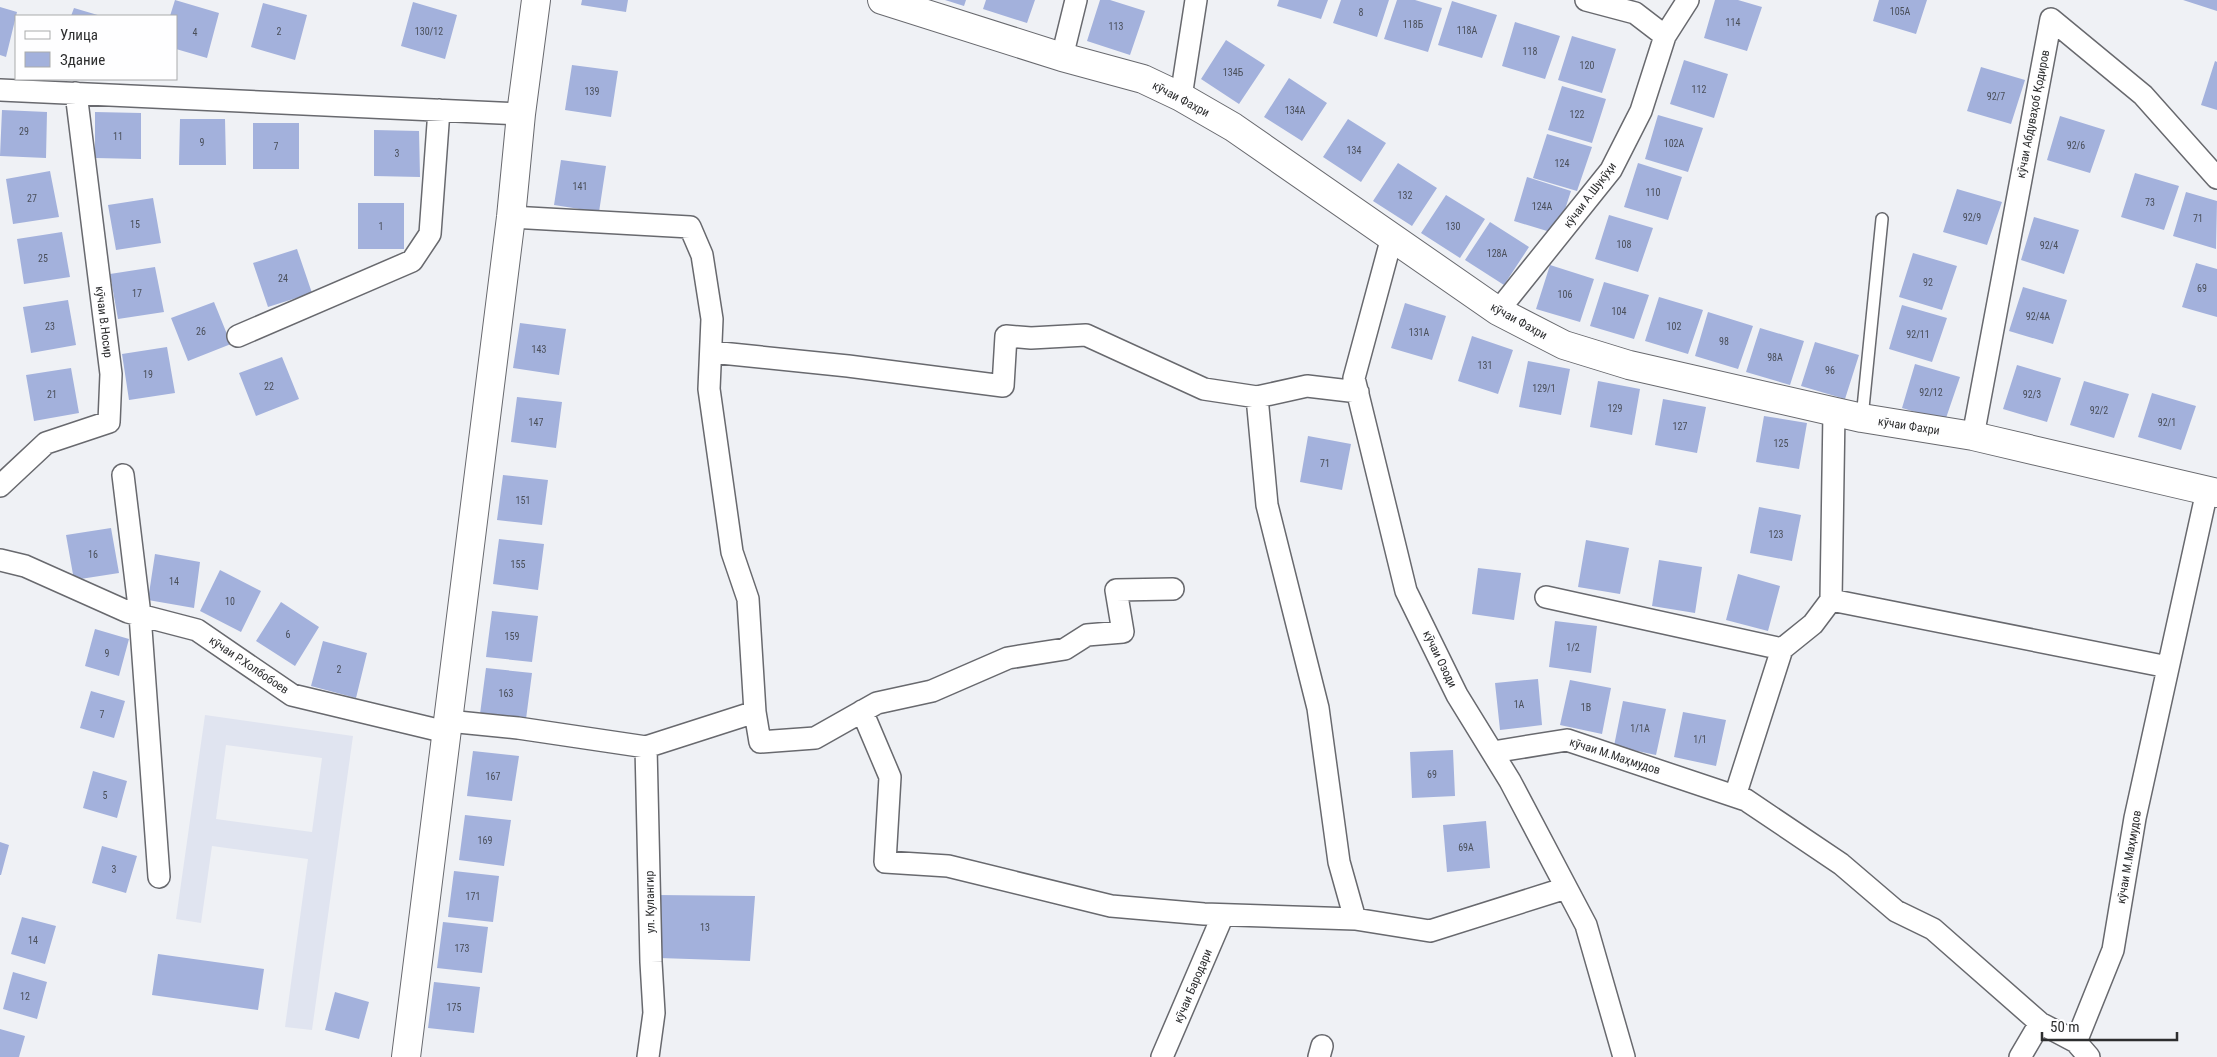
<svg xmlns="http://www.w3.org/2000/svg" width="2217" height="1057" font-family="'Roboto Condensed',sans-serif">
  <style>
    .built { fill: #e0e4f0; fill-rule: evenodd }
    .building { fill: #a3b1dc }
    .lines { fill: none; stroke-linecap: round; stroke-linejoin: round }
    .lane-casing { stroke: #68696e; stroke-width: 14 }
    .street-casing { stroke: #68696e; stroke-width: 24 }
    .secondary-casing { stroke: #68696e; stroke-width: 30 }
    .lane { stroke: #fff; stroke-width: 11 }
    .street { stroke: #fff; stroke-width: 21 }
    .secondary { stroke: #fff; stroke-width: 28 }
    .labels { text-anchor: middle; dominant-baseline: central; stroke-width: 4; stroke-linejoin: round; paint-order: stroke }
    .number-label { font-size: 10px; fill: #4a4f5a }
    .street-label { font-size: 12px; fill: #2d2e2f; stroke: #fefeff }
  </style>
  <rect width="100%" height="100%" fill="#eff1f5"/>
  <path class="built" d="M205,715L353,736L312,1030L285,1027L308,859L212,846L201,923L176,919ZM226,745L322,758L312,832L216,819Z"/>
  <path class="building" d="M175,0L219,13L207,58L176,49V16H170Z
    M582,0H628L626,12L581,5Z
    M945,0H966L964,6Z
    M986,0H1035L1027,23L983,9Z
    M1100,0H1110L1145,11L1130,55L1087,41Z
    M1279,0H1328L1321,19L1277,6Z
    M1341,0H1389L1377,37L1333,23Z
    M1397,0H1415L1442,8L1428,52L1384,39Z
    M1715,0H1738L1762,7L1747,51L1704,38Z
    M1879,0H1927L1916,34L1873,21Z
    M2183,0H2217V11Z
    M1452,1L1497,15L1482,58L1438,45Z
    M413,2L457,15L445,59L401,46Z
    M263,3L307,15L295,60L251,47Z
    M0,7L17,12L6,57L0,55Z
    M74,8L101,16H71Z
    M1515,22L1560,36L1545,79L1502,66Z
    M1572,36L1616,49L1602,93L1558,80Z
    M1226,40L1265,65L1239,104L1201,79Z
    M1684,60L1728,74L1714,118L1670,104Z
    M2215,61L2217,62V110L2201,105Z
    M572,65L618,71L611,117L565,110Z
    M1981,67L2025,80L2011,124L1967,111Z
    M1289,78L1327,103L1302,141L1264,117Z
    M1562,86L1606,99L1592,143L1548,130Z
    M2,110L47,112L46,158L0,156Z
    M95,112L141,113V159L95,158Z
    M1658,115L1703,128L1688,172L1645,159Z
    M2060,116L2105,130L2090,173L2047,160Z
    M180,119H225L226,165H179Z
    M1348,119L1386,143L1361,182L1323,157Z
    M253,123H299V169H253Z
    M374,130L419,131L420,177L374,176Z
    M1547,134L1592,147L1577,191L1533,178Z
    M561,160L606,166L599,212L554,205Z
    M1398,163L1437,188L1412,226L1373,201Z
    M1638,163L1682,177L1668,220L1624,207Z
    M50,171L59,217L13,224L6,179Z
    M2135,173L2179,186L2164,230L2121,217Z
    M1527,177L1571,191L1557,234L1514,221Z
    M1957,189L2002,202L1987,245L1943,232Z
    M2186,192L2217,201L2216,249L2173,236Z
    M1446,195L1485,219L1460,258L1421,233Z
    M153,198L161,243L116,250L108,205Z
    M358,203H404V249H358Z
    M1609,215L1653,228L1638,272L1595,259Z
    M2034,217L2079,230L2064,274L2021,260Z
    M1490,222L1529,247L1504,285L1465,260Z
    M62,232L70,277L24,284L17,239Z
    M297,249L312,293L268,307L253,263Z
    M1913,253L1957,266L1942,310L1899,297Z
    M2196,263L2217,269V317L2182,307Z
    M1550,265L1594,279L1580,322L1536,309Z
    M155,267L164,312L118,319L110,274Z
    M1604,282L1649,295L1634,339L1590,326Z
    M2023,287L2067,300L2053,344L2009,331Z
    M1659,297L1703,310L1688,354L1645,341Z
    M68,300L76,345L31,353L23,307Z
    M214,302L231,344L188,361L171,318Z
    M1405,303L1446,316L1432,360L1391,348Z
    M1902,305L1947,318L1932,362L1889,349Z
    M1708,312L1753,326L1738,369L1695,356Z
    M520,323L566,329L559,375L513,368Z
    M1760,328L1804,341L1790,385L1746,372Z
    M1472,336L1513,350L1498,394L1458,381Z
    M1815,342L1859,355L1845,399L1801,386Z
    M167,347L175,393L129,400L122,354Z
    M282,357L299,399L256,416L239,373Z
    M1528,361L1570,369L1561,415L1519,407Z
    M1915,364L1960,377L1945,421L1902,408Z
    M2017,365L2061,378L2047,422L2003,409Z
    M71,368L79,413L34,421L26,375Z
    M1598,381L1640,389L1632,435L1590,427Z
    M2084,381L2129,394L2114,438L2070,425Z
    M2152,393L2196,406L2181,450L2138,437Z
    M517,397L562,402L556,448L511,442Z
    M1663,399L1706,407L1697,453L1655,445Z
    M1764,416L1807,423L1799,469L1756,462Z
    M1308,436L1351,444L1342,490L1300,482Z
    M503,475L548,480L542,525L497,520Z
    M1759,507L1801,515L1792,561L1750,553Z
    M111,528L119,573L74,580L66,535Z
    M499,539L544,544L538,590L493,584Z
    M1586,540L1629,548L1620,594L1578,587Z
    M155,554L200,562L194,608L148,600Z
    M1659,560L1702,567L1695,613L1652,606Z
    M1478,568L1521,573L1514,620L1472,614Z
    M220,570L261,591L241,632L200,611Z
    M1738,574L1780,586L1768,631L1726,620Z
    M281,602L319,627L295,666L256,641Z
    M492,611L538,616L532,662L486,657Z
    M1555,621L1597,626L1591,673L1549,667Z
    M95,629L129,639L119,676L85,666Z
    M323,641L367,653L356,698L311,686Z
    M486,668L532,673L526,719L480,714Z
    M1538,679L1542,725L1500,730L1495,683Z
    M1570,680L1611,688L1602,734L1560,725Z
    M91,691L125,701L114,738L80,728Z
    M1623,701L1666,709L1656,755L1614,746Z
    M1683,712L1726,720L1716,766L1674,757Z
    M1453,750L1455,796L1412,798L1410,752Z
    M473,751L519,756L512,801L467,796Z
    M93,771L127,781L117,818L83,808Z
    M465,815L511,820L504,866L459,860Z
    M1486,821L1490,868L1447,872L1443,825Z
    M0,842L9,845L1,875H0Z
    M102,846L137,856L126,893L92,883Z
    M454,871L499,876L493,922L448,917Z
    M657,895L755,896L750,961L659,958Z
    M22,917L56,926L45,964L11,954Z
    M443,922L488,927L482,973L437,968Z
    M158,954L264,969L258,1010L152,995Z
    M13,972L47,982L37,1019L3,1009Z
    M434,982L480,987L474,1033L428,1028Z
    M335,992L369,1002L359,1039L325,1030Z
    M0,1029L25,1036L19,1057H0Z"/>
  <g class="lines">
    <defs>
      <path id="lane" d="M1862,418L1882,219"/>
      <path id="street" d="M1586,0L1635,13L1665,36
        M1062,57L1076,0
        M0,90L521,114
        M1181,97L1196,0
        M1392,237L1354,378L1406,591L1457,695L1510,781L1586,925L1624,1057
        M1498,311L1611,170L1641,111L1665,36L1688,0
        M238,336L412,261L430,234L439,110
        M711,352L848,366L1003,386L1006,336L1031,338L1086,335L1204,389L1257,397L1307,386L1358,392
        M1257,397L1267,505L1318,708L1339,862L1355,919
        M1973,436L2051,19L2143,95L2217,178
        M123,475L140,615L159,877
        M0,486L46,443L109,422L111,374L76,93
        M0,560L25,566L128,612L197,630L292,695L446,732
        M1546,597L1782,649
        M1831,600L2168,667
        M862,711L890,777L885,862L948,866L1111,906L1204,914L1355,919L1430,931L1566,888
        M755,712L760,742L815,738L877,703L932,691L1008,658L1065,649L1087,635L1123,632L1116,590L1173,589
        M448,721L518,728L646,747L755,712L748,599L732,552L709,389L712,319L702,255L690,227L511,217
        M646,747L651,962L654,1013L648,1057
        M1493,752L1567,740L1746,800L1841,864L1896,911L1933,929L2040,1023L2076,1042L2089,1057
        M1735,796L1782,649L1813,624L1831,600L1834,412
        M2076,1042L2113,950L2135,818L2207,491
        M1162,1057L1223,915
        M1319,1057L1322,1046
        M2020,1057L2040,1023"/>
      <path id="secondary" d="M882,0L1062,57L1143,79L1181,97L1233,127L1498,311L1564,345L1629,365L1862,418L1973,436L2217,493
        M406,1057L511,217L521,114L536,0"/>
    </defs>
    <use href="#lane" class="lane-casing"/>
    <use href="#street" class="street-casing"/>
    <use href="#secondary" class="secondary-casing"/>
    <use href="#lane" class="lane"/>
    <use href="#street" class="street"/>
    <use href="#secondary" class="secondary"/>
  </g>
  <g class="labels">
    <g class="number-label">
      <text x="1900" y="11">105А</text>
      <text x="1361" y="12">8</text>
      <text x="1733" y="22">114</text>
      <text x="1413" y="24">118Б</text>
      <text x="1116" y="26">113</text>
      <text x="1467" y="30">118А</text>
      <text x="279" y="31">2</text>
      <text x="429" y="31">130/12</text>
      <text x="195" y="32">4</text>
      <text x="1530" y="51">118</text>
      <text x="1587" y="65">120</text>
      <text x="1233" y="72">134Б</text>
      <text x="1699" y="89">112</text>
      <text x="592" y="91">139</text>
      <text x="1996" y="96">92/7</text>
      <text x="1295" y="110">134А</text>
      <text x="1577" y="114">122</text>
      <text x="24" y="131">29</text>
      <text x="118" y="136">11</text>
      <text x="202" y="142">9</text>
      <text x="1674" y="143">102А</text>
      <text x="2076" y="145">92/6</text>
      <text x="276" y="146">7</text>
      <text x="1354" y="150">134</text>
      <text x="397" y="153">3</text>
      <text x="1562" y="163">124</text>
      <text x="580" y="186">141</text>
      <text x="1653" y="192">110</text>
      <text x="1405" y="195">132</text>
      <text x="32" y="198">27</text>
      <text x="2150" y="202">73</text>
      <text x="1542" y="206">124А</text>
      <text x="1972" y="217">92/9</text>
      <text x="2198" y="218">71</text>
      <text x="135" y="224">15</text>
      <text x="381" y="226">1</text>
      <text x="1453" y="226">130</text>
      <text x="1624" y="244">108</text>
      <text x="2049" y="245">92/4</text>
      <text x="1497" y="253">128А</text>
      <text x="43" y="258">25</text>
      <text x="283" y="278">24</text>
      <text x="1928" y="282">92</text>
      <text x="2202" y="288">69</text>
      <text x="137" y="293">17</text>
      <text x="1565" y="294">106</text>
      <text x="1619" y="311">104</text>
      <text x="2038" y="316">92/4А</text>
      <text x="50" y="326">23</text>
      <text x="1674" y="326">102</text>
      <text x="201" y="331">26</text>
      <text x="1419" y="332">131А</text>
      <text x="1918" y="334">92/11</text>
      <text x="1724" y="341">98</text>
      <text x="539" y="349">143</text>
      <text x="1775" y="357">98А</text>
      <text x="1485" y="365">131</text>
      <text x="1830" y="370">96</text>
      <text x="148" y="374">19</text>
      <text x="269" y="386">22</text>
      <text x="1544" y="388">129/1</text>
      <text x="1931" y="392">92/12</text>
      <text x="52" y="394">21</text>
      <text x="2032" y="394">92/3</text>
      <text x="1615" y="408">129</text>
      <text x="2099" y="410">92/2</text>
      <text x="536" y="422">147</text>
      <text x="2167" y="422">92/1</text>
      <text x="1680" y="426">127</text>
      <text x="1781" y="443">125</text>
      <text x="1325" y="463">71</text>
      <text x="523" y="500">151</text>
      <text x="1776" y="534">123</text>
      <text x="93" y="554">16</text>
      <text x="518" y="564">155</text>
      <text x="174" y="581">14</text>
      <text x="230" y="601">10</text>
      <text x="288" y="634">6</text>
      <text x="512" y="636">159</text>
      <text x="1573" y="647">1/2</text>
      <text x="107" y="653">9</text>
      <text x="339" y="669">2</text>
      <text x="506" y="693">163</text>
      <text x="1519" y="704">1А</text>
      <text x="1586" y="707">1В</text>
      <text x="102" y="714">7</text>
      <text x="1640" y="728">1/1А</text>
      <text x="1700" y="739">1/1</text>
      <text x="1432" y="774">69</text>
      <text x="493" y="776">167</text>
      <text x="105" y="795">5</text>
      <text x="485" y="840">169</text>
      <text x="1466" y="847">69А</text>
      <text x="114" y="869">3</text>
      <text x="473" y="896">171</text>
      <text x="705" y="927">13</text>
      <text x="33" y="940">14</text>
      <text x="462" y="948">173</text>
      <text x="25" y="996">12</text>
      <text x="454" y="1007">175</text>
    </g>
    <g class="street-label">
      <text transform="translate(1181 99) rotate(28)">кӯчаи Фахри</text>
      <text transform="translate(2033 114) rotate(-79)">кӯчаи Абдуваҳоб Қодиров</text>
      <text transform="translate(1590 195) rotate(-53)">кӯчаи А.Шукӯҳи</text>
      <text transform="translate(1519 321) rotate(29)">кӯчаи Фахри</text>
      <text transform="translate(104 322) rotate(83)">кӯчаи В.Носир</text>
      <text transform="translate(1909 426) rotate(9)">кӯчаи Фахри</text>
      <text transform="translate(1440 659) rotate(64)">кӯчаи Озоди</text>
      <text transform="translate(249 665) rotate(34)">кӯчаи Р.Холбобоев</text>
      <text transform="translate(1615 756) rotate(18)">кӯчаи М.Маҳмудов</text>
      <text transform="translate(2129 857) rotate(-80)">кӯчаи М.Маҳмудов</text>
      <text transform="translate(650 902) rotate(-91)">ул. Кулангир</text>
      <text transform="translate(1193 986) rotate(-67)">кӯчаи Бародари</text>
    </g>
  </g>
  <rect x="15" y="15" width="162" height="65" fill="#fefeff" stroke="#aaabac"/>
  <rect x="25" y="31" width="25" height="8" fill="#ffffff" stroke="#aaabac"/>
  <text x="60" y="40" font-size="15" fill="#2d2e2f">Улица</text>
  <rect x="25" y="52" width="25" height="15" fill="#a3b1dc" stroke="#aaabac"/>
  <text x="60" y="65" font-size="15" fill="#2d2e2f">Здание</text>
  <path d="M2042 1032v8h135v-8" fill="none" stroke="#2d2e2f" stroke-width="2.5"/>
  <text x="2050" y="1032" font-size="15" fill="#2d2e2f" stroke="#fefeff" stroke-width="4" paint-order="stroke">50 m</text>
</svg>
